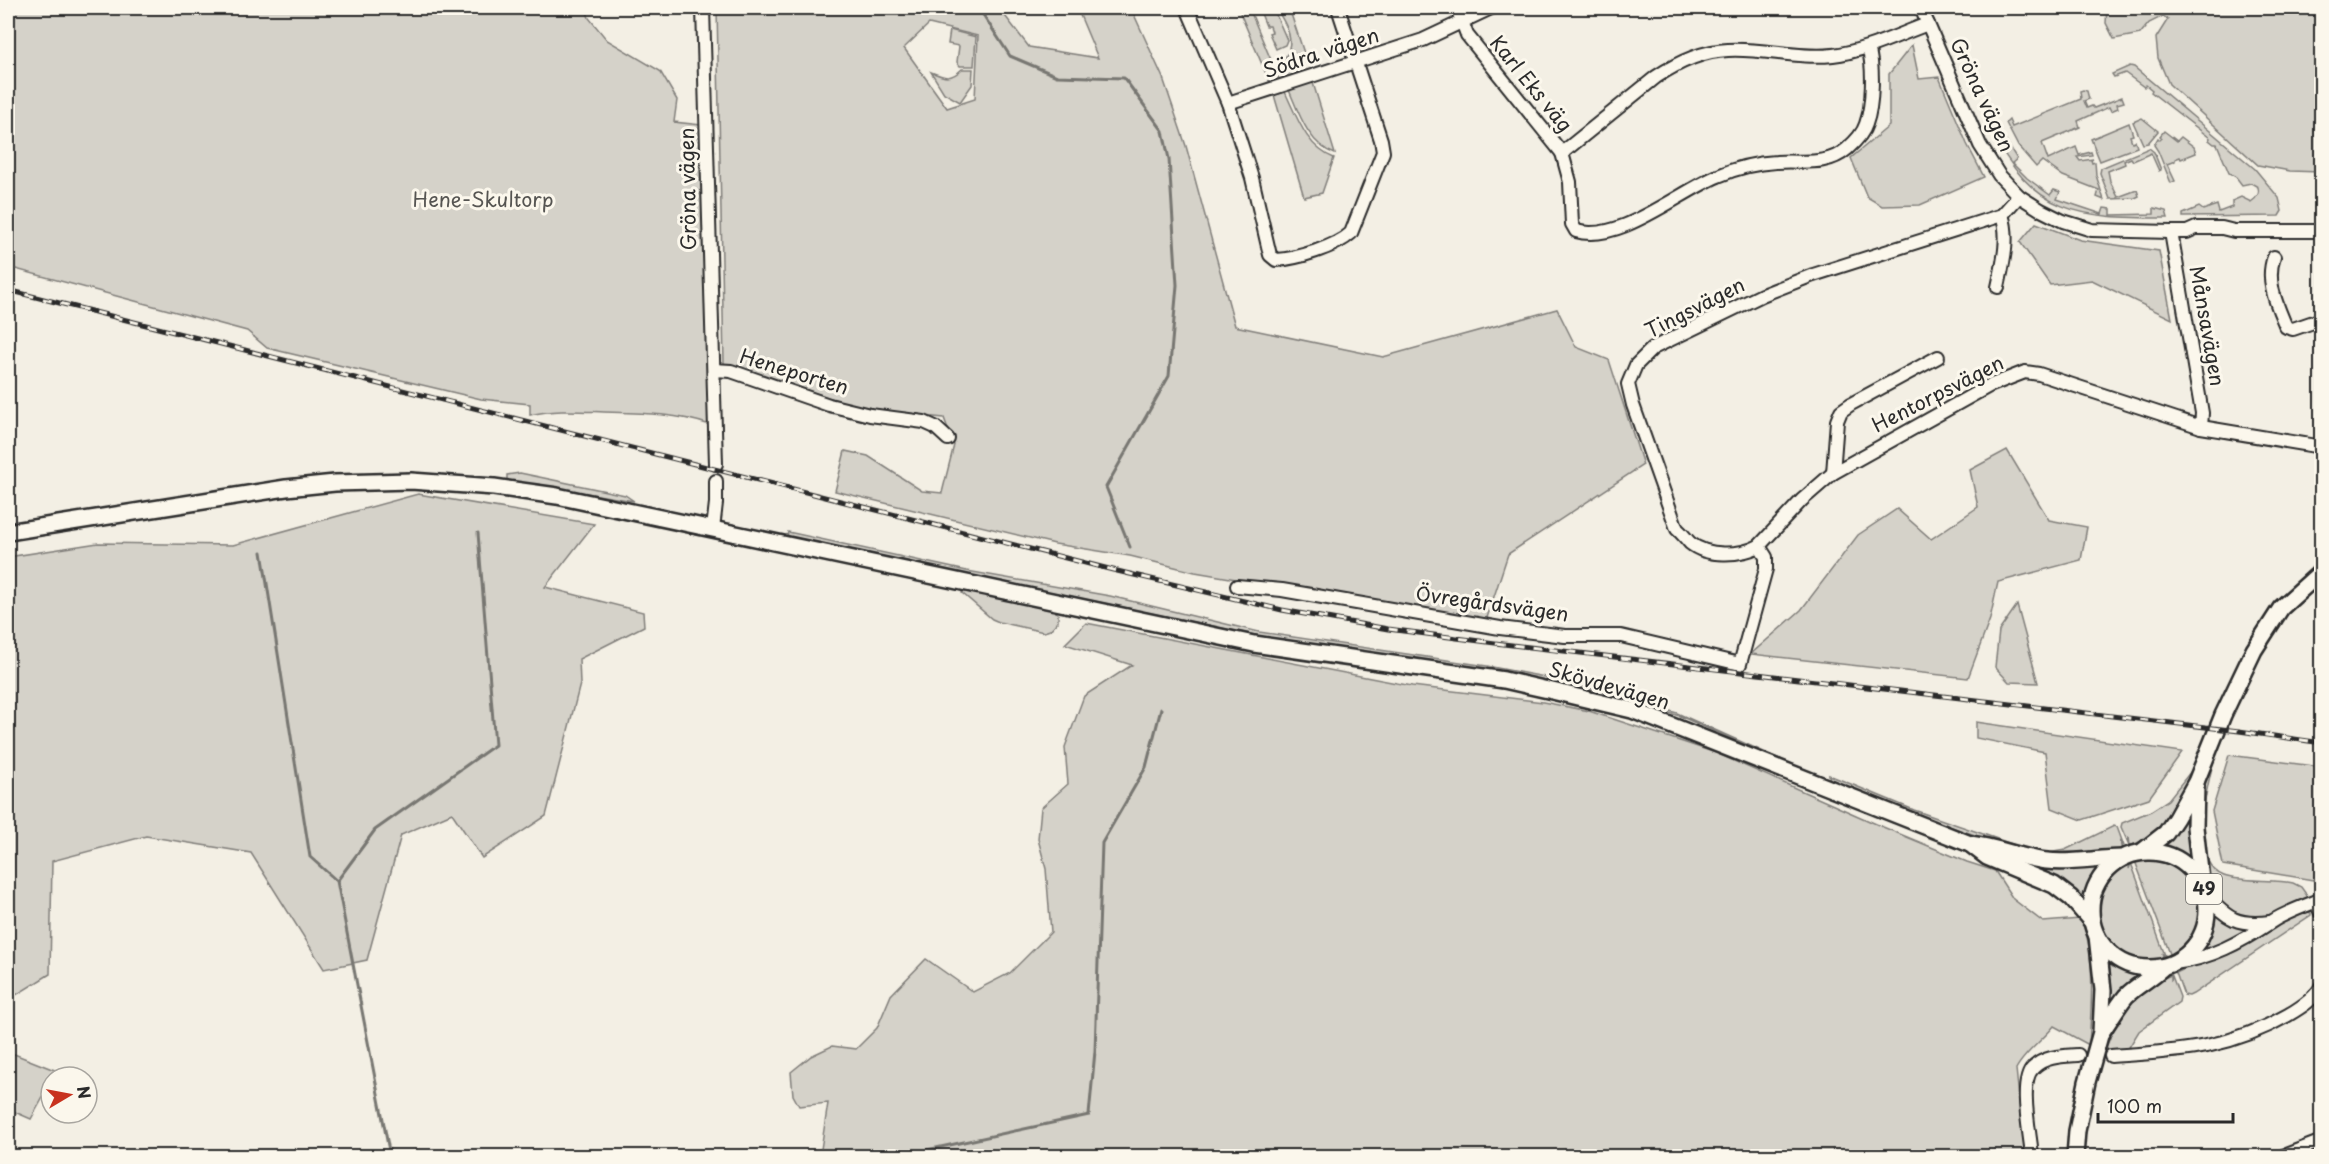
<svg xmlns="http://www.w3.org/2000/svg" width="2329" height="1164" font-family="'Playpen Sans',sans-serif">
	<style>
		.green { fill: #d5d2c9; stroke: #807e7a; stroke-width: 1.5; fill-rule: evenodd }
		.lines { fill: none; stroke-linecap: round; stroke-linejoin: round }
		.stream { stroke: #787772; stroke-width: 3 }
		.minor-casing { stroke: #2b2b2b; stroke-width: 16 }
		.major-casing { stroke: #2b2b2b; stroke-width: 20 }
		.minor { stroke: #fbf7ec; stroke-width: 12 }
		.major { stroke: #fbf7ec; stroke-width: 15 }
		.rail-casing { stroke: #2b2b2b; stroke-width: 5 }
		.rail { stroke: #fbf7ec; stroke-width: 3; stroke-dasharray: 9; stroke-linecap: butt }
		.labels { text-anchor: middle; stroke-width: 6; stroke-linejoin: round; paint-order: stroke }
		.shield { fill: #fbf7ec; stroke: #696865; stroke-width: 1.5 }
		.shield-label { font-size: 18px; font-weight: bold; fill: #2b2b2b }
		.street-label { font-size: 20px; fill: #2b2b2b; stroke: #fbf7ec }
		.park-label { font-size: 20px; fill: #565552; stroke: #fbf7ec }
	</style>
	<rect width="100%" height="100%" fill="#f3efe4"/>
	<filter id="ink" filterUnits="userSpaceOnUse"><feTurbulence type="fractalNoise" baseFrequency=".0167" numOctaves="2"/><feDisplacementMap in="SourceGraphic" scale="12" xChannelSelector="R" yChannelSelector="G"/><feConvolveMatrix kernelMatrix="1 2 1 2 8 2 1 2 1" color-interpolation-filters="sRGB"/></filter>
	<g filter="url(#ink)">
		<g class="green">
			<path d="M8,8H586L589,18L607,40L660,71L677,100L674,122L701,125L710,425C676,413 639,413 604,412C578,411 554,409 530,415V404L481,399L267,348L247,331L8,267Z"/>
			<path d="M717,8H999L1029,47L1098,58L1077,8H1131L1163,78L1186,146L1235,326L1383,357L1557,309L1576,347L1609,360L1643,465L1508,554L1486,621L1195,572L1130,556L1055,544L835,491L845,451L868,456L922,491L942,493L954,445L944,418L872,411L724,364ZM929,24L978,36L975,99L947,108L904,48Z"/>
			<polygon points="1238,8 1249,8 1279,79 1270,83"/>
			<polygon points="1268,8 1273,8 1287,40 1285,45 1276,49 1269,33 1272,32 1270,26 1266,26 1260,11"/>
			<path d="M1276,8H1289L1307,62L1295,66L1297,74L1284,78L1280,68L1287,54H1292L1294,52L1289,48C1293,34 1282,18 1276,8Z"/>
			<polygon points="2107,8 2321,8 2321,172 2290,171 2258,165 2169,84 2158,58 2156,38 2168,19 2163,16 2149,23 2140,34 2114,39 2106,23"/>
			<polygon points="950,30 976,37 974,66 960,66 957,62 959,46 948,44"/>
			<polygon points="1912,45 1919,79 1939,77 1967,144 1984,177 1920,205 1882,206 1867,197 1851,158 1889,126 1889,74"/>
			<path d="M2130,66L2134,67L2255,169L2279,198L2282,211L2279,216L2183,217V214L2199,207L2203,210L2217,205L2219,212L2232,207V201L2241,197L2251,202C2257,198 2260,194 2258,187L2251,183L2242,185L2236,177L2229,173L2217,144H2214L2209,140L2210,138L2151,92L2152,90L2146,85L2144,87L2125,73L2114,77L2112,74Z"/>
			<path d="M962,69H973L972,85L960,102L944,93L931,72C945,78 951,80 962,69Z"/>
			<path d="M1313,82V83L1335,154C1309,145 1299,114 1289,90Z"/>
			<polygon points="2083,90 2087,91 2089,99 2084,101 2087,108 2092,106 2094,108 2122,97 2124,102 2117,104 2118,108 2111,111 2109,107 2078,121 2080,127 2042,143 2048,160 2076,147 2079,155 2091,152 2092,155 2077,157 2080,161 2093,159 2091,160 2092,163 2095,162 2096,175 2104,200 2097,197 2099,190 2063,176 2042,161 2036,167 2018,146 2006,123 2009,120 2012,127 2081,99 2080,91"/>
			<path d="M1285,92C1297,117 1306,147 1334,158L1322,193L1304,197L1274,95Z"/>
			<polygon points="2142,118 2158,131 2148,143 2143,144 2133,122"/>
			<polygon points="2129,123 2133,135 2130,136 2132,142 2135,141 2137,147 2100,161 2091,139"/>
			<path d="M1990,128L1999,130L2017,159L2012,163L2027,178L2050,195L2054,190L2060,192L2057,199L2102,214L2104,208L2111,209V215L2154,214V208L2166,211L2168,218C2078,218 2033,215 1990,128Z"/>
			<polygon points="2164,131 2177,141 2181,137 2194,147 2196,153 2181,159 2180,157 2175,159 2175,161 2167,164 2175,181 2171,183 2158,151 2154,145 2158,138 2160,140 2162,138 2160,136"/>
			<polygon points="2149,148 2154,152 2161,170 2159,171 2151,153 2133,161 2131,158 2124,161 2125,164 2108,171 2110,181 2118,197 2137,190 2139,196 2135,198 2110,199 2100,173 2101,168"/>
			<polygon points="2036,223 2080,240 2159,251 2172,319 2092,280 2050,285 2020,242"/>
			<polygon points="2007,450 2049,520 2087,527 2081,560 1998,582 1990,619 1968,678 1751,654 1801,610 1858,535 1897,509 1931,539 1978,507 1970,470"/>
			<polygon points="520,473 625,495 634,501 507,480 507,475"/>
			<polygon points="418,494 594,524 545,587 643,612 644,626 579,659 580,684 546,816 482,858 452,813 401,835 367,960 324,969 251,853 146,836 52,861 50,974 8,1000 8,557 98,543 233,545"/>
			<polygon points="788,532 967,571 1110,596 1259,632 1487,666 1561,680 1677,713 1782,760 1781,761 1680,716 1562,684 1463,666 1264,637 787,536"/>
			<polygon points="963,590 1053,609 1058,614 1058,621 1050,630 1044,632 999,622 992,619 962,593"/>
			<polygon points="2017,605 2038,683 2009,682 1995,667 1999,631"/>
			<path d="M1086,623L1412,686L1543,702L1589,711L1716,753L1883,827L1967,862L1995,871L2013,899L2043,922L2080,919C2097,949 2091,1011 2089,1045L2054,1026C2042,1041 2024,1053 2016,1069L2025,1156H820L828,1103L799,1106L793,1095L791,1072L811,1056L832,1046L856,1049L877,1028L891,995L926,959L973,992L1010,973L1051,932L1046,869L1038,839L1041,808L1068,784L1065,747L1084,696L1132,665L1065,644Z"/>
			<polygon points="1976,722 2182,752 2149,798 2082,820 2052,808 2045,752 1976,738"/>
			<path d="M2218,745C2210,774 2184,861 2224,876C2239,882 2275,879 2293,883L2301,887L2308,897L2263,918H2235L2216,898L2204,865L2200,795Z"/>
			<polygon points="2229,755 2321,767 2321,874 2313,880 2223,865 2212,811"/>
			<path d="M2199,761C2178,796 2172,831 2130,846L2129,837L2128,843L2121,827L2122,823L2151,811L2168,800Z"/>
			<polygon points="1829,775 1914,810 2032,851 2048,853 2065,850 2114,826 2117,827 2124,846 2120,840 2123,849 2079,859 2033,855 1940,823 1830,781"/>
			<polygon points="2188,806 2195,866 2182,856 2156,848"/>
			<polygon points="1993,851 2107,864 2091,890 2088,909"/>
			<path d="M2155,856C2166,858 2177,861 2185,868C2213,892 2209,947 2172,959L2135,861Z"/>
			<path d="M2130,862L2129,869L2131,863L2166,958L2162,953L2165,961C2104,984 2064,887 2130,862Z"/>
			<path d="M2212,910C2227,925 2238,927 2258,928L2195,954L2209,932Z"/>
			<polygon points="2305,911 2311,913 2311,915 2193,994 2189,996 2184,995 2176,973"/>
			<polygon points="2103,952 2121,965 2147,972 2107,1014"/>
			<polygon points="2171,975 2171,981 2172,976 2180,997 2179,1002 2139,1031 2128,1049 2105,1049 2125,1005 2159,980"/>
			<polygon points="8,1043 9,1052 57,1071 54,1077 51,1077 51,1083 31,1119 8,1109"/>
		</g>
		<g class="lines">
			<g class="stream">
				<polyline points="976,8 980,10 1010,56 1057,76 1124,78 1163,131 1169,159 1177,285 1169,376 1106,487 1130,547"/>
				<polyline points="262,552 310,857 337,881 390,1156"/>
				<polyline points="337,881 375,830 495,745 478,533"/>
				<polyline points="899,1156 1089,1115 1095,1051 1102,843 1146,767 1161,709"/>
			</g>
			<defs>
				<g id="minor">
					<polyline points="703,8 716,464"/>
					<path d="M1187,8L1228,103L1252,178L1270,255L1276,260C1296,259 1336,247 1351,233L1383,152L1381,140L1338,8"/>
					<polyline points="1457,8 1467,35 1562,153"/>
					<polyline points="1921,8 1980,145 1999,175 2019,196 2041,210 2063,221 2092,230 2171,232 2187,232 2196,228 2222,228 2234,231 2322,231"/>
					<path d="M1868,47C1874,66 1873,105 1866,124C1863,134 1855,142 1847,149C1826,167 1801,160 1776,162C1757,163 1736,168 1718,176C1679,192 1619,244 1576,231L1572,224L1570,182L1562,153L1656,77C1677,63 1702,51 1728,50C1763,48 1798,59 1833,55C1866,51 1897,35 1928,24"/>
					<polyline points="1228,103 1423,40 1491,8"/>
					<polyline points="2171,232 2202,413 2201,427"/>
					<path d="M2274,257C2265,281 2277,305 2286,327L2293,329L2322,319"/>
					<path d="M1998,287C2003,264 2010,237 2002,215"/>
					<polyline points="714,370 731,371 829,405 870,415 924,422 935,427 948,439"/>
					<polyline points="1833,473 1837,421 1841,411 1851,404 1938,357"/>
					<polyline points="713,529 716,503 716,481"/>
					<path d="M1759,546C1740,556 1707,557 1690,543C1686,539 1682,533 1677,529L1633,405L1628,384L1636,365L1653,348L1762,295L1813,275L2002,215L2019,196"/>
					<polyline points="1237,586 1282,590 1500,628 1565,636 1621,636 1740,664 1766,569 1766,557 1759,546 1802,500 1833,473 1989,386 2025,372 2039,374 2201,427 2322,447"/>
					<path d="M2206,896C2228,919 2237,926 2270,922"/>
					<polyline points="2316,902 2322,915"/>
					<path d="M2174,963C2210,959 2241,942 2271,922C2286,912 2305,906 2322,899"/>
					<path d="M2111,1056C2179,1051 2227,1050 2288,1015C2300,1008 2316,998 2322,985"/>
					<path d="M2032,1156C2031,1137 2018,1082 2033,1068C2044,1056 2063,1056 2078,1055"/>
					<polyline points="2283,1156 2322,1141"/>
				</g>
				<g id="major">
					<path d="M8,532L286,488L335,483L411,481L494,487L557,496L1254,644L1504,680L1548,690L1632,710L1970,844C1997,847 2021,858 2047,861C2072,864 2097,858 2122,858"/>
					<polyline points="2196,785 2195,827 2201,880"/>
					<polyline points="1970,844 1987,857 2054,885 2071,898 2092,922"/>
					<polyline points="2143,851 2166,833 2176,818 2196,782 2223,715 2254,650 2281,608 2322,571"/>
					<circle cx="2149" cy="910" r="58"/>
					<path d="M2102,1031C2110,1020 2117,1007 2126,996C2137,985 2152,978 2163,967"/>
					<polyline points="2075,1156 2077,1131 2087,1082 2101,1032 2103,990 2097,936"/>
				</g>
			</defs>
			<use href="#minor" class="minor-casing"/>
			<use href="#major" class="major-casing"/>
			<use href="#minor" class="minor"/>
			<use href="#major" class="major"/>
			<defs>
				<polyline id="rail" points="8,290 1113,570 1282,610 1388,629 1495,643 2239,731 2322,743"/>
			</defs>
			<use href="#rail" class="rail-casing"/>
			<use href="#rail" class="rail"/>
		</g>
	</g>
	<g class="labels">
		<rect class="shield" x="2186" y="874" width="36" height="30" rx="4.5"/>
		<g class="shield-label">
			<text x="2204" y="895">49</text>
		</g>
		<g class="street-label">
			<text transform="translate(1321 53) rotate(-18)" y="7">Södra vägen</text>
			<text transform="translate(1531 84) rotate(51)" y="7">Karl Eks väg</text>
			<text transform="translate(1982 95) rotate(65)" y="7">Gröna vägen</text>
			<text transform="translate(688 189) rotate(-91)" y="7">Gröna vägen</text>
			<text transform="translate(1695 308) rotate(-27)" y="7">Tingsvägen</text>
			<text transform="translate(2207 326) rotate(80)" y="7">Månsavägen</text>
			<text transform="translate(794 372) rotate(17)" y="7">Heneporten</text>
			<text transform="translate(1938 394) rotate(-27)" y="7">Hentorpsvägen</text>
			<text transform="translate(1492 604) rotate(8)" y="7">Övregårdsvägen</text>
			<text transform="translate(1609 686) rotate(16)" y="7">Skövdevägen</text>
		</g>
		<g class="park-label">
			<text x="483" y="207">Hene-Skultorp</text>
		</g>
	</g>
	<rect width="2329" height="1164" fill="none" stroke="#fbf7ec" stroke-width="30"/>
	<rect x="15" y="15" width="2299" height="1134" fill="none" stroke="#2b2b2b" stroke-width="2" filter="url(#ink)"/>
	<g transform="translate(69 1095) rotate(80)"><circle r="28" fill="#fbf7ec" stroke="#a8a59f" stroke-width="1.5"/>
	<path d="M0-4.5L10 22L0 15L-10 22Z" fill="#c8321e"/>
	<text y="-9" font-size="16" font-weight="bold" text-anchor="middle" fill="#2b2b2b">N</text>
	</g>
	<path d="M2098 1113v9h135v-9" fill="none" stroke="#2b2b2b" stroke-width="3"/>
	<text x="2107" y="1113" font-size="18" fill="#2b2b2b" stroke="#fbf7ec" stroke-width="4.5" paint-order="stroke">100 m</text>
</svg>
